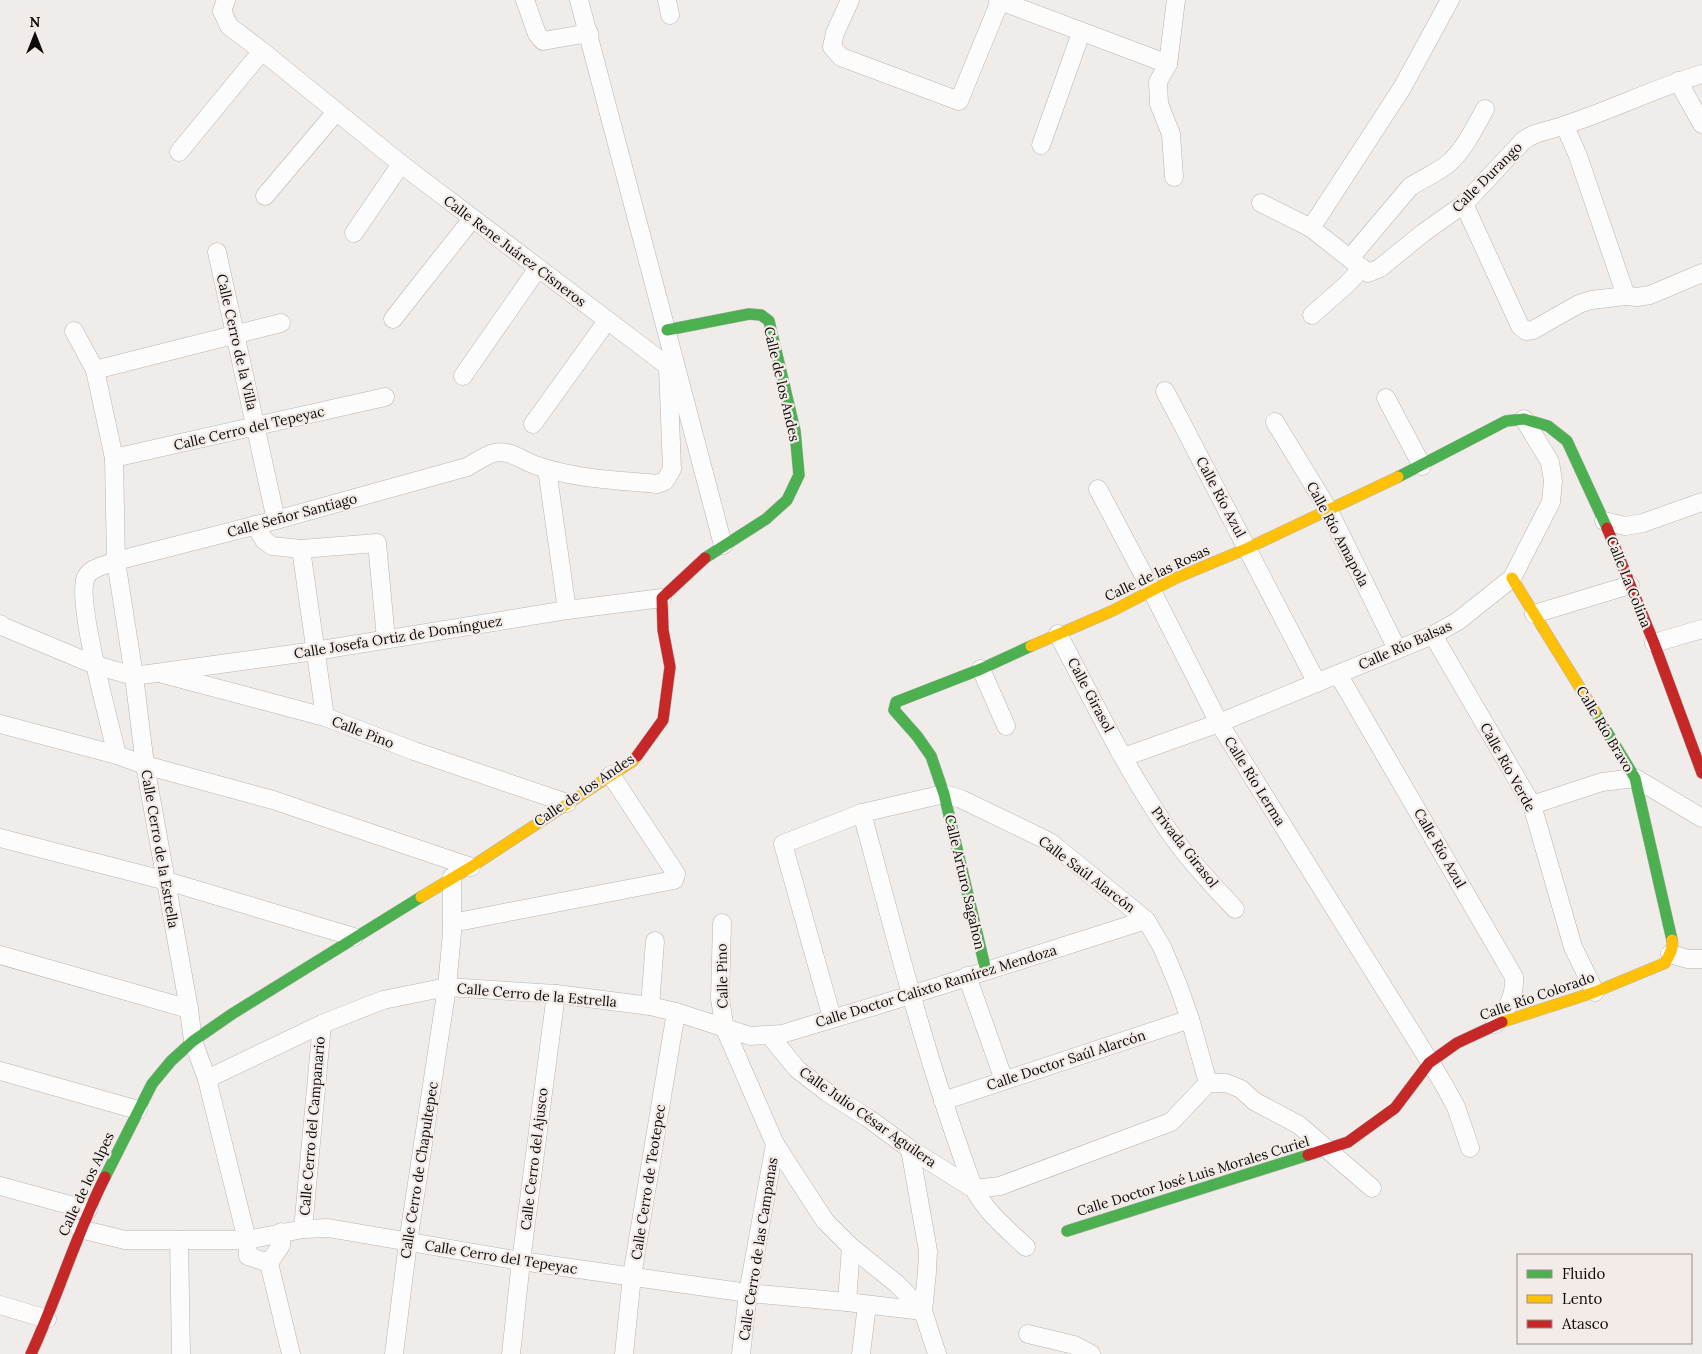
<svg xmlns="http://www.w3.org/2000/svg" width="1702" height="1354" font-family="Lora,serif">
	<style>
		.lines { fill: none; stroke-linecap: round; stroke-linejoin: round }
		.street-casing { stroke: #b7b4b2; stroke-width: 19 }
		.fast-casing { stroke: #b7b4b2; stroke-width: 12 }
		.slow-casing { stroke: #b7b4b2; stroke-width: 12 }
		.jam-casing { stroke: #b7b4b2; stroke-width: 12 }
		.street { stroke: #fdfcfc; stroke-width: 18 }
		.fast { stroke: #4caf50; stroke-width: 11 }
		.slow { stroke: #ffc107; stroke-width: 11 }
		.jam { stroke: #c62828; stroke-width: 11 }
		.labels { text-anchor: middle; stroke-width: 4.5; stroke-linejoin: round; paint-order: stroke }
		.street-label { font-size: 14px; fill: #0d0b0a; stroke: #f2ebe7 }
	</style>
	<rect width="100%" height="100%" fill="#efecea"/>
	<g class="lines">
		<defs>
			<g id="street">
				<polyline points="226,0 222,11 229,26 262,51 401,164 677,373"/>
				<polyline points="525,0 537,34 543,41 589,33"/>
				<polyline points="579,0 723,545"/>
				<polyline points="667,0 670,15"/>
				<polyline points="850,0 835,33 832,47 841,57 959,101 1000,1"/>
				<polyline points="998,0 1168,64"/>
				<polyline points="1678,81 1702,124"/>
				<polyline points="1565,126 1578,156 1626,296"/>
				<polyline points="1041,145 1081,33"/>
				<polyline points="179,152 262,51"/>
				<polyline points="1174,177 1171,134 1159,104 1158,82 1168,64 1176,0"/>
				<polyline points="265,196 336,112"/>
				<path d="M1261,203L1311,228L1368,273L1380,268L1423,233L1464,204L1523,141C1535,131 1550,131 1565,125C1612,110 1655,88 1702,74"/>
				<polyline points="1464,204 1520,326 1526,331 1533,330 1579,304 1591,300 1626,296 1637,297 1650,295 1702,273"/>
				<polyline points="1311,228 1402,88 1450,0"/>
				<polyline points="354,233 401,164"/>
				<polyline points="217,252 276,520"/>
				<path d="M1350,258L1410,187C1423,178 1438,173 1450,162C1465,148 1475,127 1485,109"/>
				<polyline points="1312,315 1346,285 1362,268"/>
				<polyline points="393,319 472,219"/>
				<polyline points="74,331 95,370 114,458 116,561 134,676 145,765 189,1009 193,1041 207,1079 247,1240 248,1256 269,1263"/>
				<polyline points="95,370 281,323"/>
				<polyline points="463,376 538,268"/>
				<polyline points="1165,391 1317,683"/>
				<polyline points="1386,398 1422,466"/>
				<polyline points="1275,422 1328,509 1397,649"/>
				<polyline points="533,424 607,321"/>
				<polyline points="114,458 385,397"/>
				<polyline points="547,469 567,610"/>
				<polyline points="1098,489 1152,591 1219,723 1443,1083 1456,1107 1470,1148"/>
				<polyline points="1604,521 1625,526 1643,523 1702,502"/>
				<polyline points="255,525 264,540 272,546 301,549 377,543 386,639"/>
				<polyline points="301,549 325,717"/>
				<polyline points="1534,614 1630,585"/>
				<polyline points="0,624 4,627 95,665 134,676 315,651 567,610 662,598"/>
				<path d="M1058,634C1092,698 1123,764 1164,824C1184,855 1210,882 1235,909"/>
				<polyline points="1433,635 1532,805 1573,947 1595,992"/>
				<polyline points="1654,643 1702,629"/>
				<polyline points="981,669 1006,726"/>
				<polyline points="163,674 325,717 414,751 567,803"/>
				<path d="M1338,674L1514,977C1515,998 1507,1008 1495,1024"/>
				<polyline points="0,724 117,755 145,765 273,800 471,867"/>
				<path d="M117,755C110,725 75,599 86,577C91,567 107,565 116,561L276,520L467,467C475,463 485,455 494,453C510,449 524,462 538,466C576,479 617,480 657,484L665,481L672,469L668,368"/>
				<polyline points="1124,757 1219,723 1433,635 1458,621 1512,578 1551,502 1553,481 1550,462 1524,419"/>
				<polyline points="1532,805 1602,782 1635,778 1702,818"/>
				<path d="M862,813C896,940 928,1066 974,1189C987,1213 1007,1229 1026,1247"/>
				<polyline points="0,838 167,881 354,937"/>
				<polyline points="452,923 674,880 676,874 611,775"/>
				<polyline points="722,923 720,999 725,1029 775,1144 825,1221 851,1247 897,1284 923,1311 937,1354"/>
				<polyline points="1670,954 1688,959 1702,959"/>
				<polyline points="0,955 189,1009"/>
				<polyline points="967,976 1004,1080"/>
				<polyline points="650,1006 655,941"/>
				<polyline points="832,1018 783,844 862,813 944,794 961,799 1050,842 1146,920 1162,947 1178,985 1190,1019 1208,1083"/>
				<polyline points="770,1036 797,1069 828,1093 868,1118 910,1149 974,1189"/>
				<polyline points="0,1071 138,1110"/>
				<polyline points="207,1079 322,1024 383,1000 447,987 556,994 650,1006 676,1012 750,1036 782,1034 911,995 1146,920"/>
				<polyline points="1208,1083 1226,1083 1241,1089 1254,1101 1299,1125 1372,1188"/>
				<polyline points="943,1101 1190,1019"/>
				<polyline points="0,1186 88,1210"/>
				<polyline points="974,1189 1000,1186 1171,1122 1208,1083"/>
				<polyline points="80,1229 125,1240 247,1240 303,1229 328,1228 521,1261 748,1293 847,1302 923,1311 927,1272 928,1251 910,1149"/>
				<polyline points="303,1229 322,1024"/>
				<polyline points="281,1232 281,1245 269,1263 291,1354"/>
				<polyline points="179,1240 181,1354"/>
				<polyline points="847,1302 851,1247"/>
				<polyline points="0,1305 47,1319"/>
				<polyline points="1028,1334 1074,1345 1091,1354"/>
				<polyline points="394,1354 408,1242 447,987 452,933 452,877"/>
				<polyline points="511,1354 521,1261 556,994"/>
				<polyline points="624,1354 632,1276 676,1012"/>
				<polyline points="741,1354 748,1293 775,1144"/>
				<polyline points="861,1354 867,1305"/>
			</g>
			<g id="fast">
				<polyline points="667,330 749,314 761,315 769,321 795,431 799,475 787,500 766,519 705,558"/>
				<polyline points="1398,477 1506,421 1524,419 1548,426 1567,441 1607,528"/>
				<polyline points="1595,712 1635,778 1672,940"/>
				<polyline points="986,971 944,794 931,756 917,736 894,710 896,702 981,669 1031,646"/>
				<polyline points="105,1177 152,1084 171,1061 193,1041 232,1014 421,897"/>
				<polyline points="1067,1231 1308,1155"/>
			</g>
			<g id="slow">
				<polyline points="1512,578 1595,712"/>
				<polyline points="1031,646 1112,611 1176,578 1248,548 1398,477"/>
				<polyline points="421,897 471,867 633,761 637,756"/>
				<path d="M1502,1022L1595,992L1665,963C1669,956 1674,948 1672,940"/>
			</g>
			<g id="jam">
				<polyline points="1607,528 1654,643 1702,773"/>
				<polyline points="637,756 663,720 670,667 663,630 662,598 705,558"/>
				<polyline points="1308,1155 1348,1142 1395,1108 1429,1063 1457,1043 1502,1022"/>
				<path d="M31,1354C58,1296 76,1234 105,1177"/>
			</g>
		</defs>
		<use href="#street" class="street-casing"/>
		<use href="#fast" class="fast-casing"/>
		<use href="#slow" class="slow-casing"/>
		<use href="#jam" class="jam-casing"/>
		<use href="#street" class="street"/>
		<use href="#fast" class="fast"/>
		<use href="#slow" class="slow"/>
		<use href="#jam" class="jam"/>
	</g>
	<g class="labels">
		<g class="street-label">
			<text transform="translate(1487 177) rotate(-45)" y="5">Calle Durango</text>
			<text transform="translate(515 251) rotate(37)" y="5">Calle Rene Juárez Cisneros</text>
			<text transform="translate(237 342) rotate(77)" y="5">Calle Cerro de la Villa</text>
			<text transform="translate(782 384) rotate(77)" y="5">Calle de los Andes</text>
			<text transform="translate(249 428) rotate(-13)" y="5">Calle Cerro del Tepeyac</text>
			<text transform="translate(1221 497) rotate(62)" y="5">Calle Río Azul</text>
			<text transform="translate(292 515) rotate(-15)" y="5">Calle Señor Santiago</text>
			<text transform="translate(1338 534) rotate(62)" y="5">Calle Río Amapola</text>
			<text transform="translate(1157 573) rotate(-25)" y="5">Calle de las Rosas</text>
			<text transform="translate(1629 582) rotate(68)" y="5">Calle La Colina</text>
			<text transform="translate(398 637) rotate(-9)" y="5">Calle Josefa Ortiz de Domínguez</text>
			<text transform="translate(1405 645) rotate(-24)" y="5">Calle Río Balsas</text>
			<text transform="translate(1091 695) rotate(62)" y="5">Calle Girasol</text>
			<text transform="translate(1605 729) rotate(59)" y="5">Calle Río Bravo</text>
			<text transform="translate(363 732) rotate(21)" y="5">Calle Pino</text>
			<text transform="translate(1508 767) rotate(61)" y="5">Calle Río Verde</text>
			<text transform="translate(1255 781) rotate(58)" y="5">Calle Río Lerma</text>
			<text transform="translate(584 790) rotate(-34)" y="5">Calle de los Andes</text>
			<text transform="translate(1185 847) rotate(52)" y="5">Privada Girasol</text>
			<text transform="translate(1440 848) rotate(60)" y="5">Calle Río Azul</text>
			<text transform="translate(160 849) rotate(80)" y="5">Calle Cerro de la Estrella</text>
			<text transform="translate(1087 874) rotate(37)" y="5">Calle Saúl Alarcón</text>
			<text transform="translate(965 882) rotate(77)" y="5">Calle Arturo Sagahon</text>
			<text transform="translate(722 976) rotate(-91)" y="5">Calle Pino</text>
			<text transform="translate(936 986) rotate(-17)" y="5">Calle Doctor Calixto Ramírez Mendoza</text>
			<text transform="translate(537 995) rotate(5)" y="5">Calle Cerro de la Estrella</text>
			<text transform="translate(1537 996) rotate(-19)" y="5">Calle Río Colorado</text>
			<text transform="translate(1066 1060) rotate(-18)" y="5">Calle Doctor Saúl Alarcón</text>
			<text transform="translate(868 1117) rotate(35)" y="5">Calle Julio César Aguilera</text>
			<text transform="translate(312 1126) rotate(-85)" y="5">Calle Cerro del Campanario</text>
			<text transform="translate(534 1159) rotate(-83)" y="5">Calle Cerro del Ajusco</text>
			<text transform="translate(419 1170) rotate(-81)" y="5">Calle Cerro de Chapultepec</text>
			<text transform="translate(1193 1176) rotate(-17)" y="5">Calle Doctor José Luis Morales Curiel</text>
			<text transform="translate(648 1182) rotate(-81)" y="5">Calle Cerro de Teotepec</text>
			<text transform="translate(86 1184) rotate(-65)" y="5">Calle de los Alpes</text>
			<text transform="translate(758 1249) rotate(-81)" y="5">Calle Cerro de las Campanas</text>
			<text transform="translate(501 1257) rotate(9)" y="5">Calle Cerro del Tepeyac</text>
		</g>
	</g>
	<rect x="1517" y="1254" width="175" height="90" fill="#f2ebe7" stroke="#96918f"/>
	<rect x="1527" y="1270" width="25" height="8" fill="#4caf50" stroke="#96918f"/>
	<text x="1562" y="1279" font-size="15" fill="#0d0b0a">Fluido</text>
	<rect x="1527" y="1295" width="25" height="8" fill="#ffc107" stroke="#96918f"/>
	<text x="1562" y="1304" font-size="15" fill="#0d0b0a">Lento</text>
	<rect x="1527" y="1320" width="25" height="8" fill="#c62828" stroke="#96918f"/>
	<text x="1562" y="1329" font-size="15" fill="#0d0b0a">Atasco</text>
	<g transform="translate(35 35)" stroke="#f2ebe7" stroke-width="4" paint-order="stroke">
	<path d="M0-4L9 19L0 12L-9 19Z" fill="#0d0b0a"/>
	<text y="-8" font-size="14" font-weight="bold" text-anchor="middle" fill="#0d0b0a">N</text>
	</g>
</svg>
